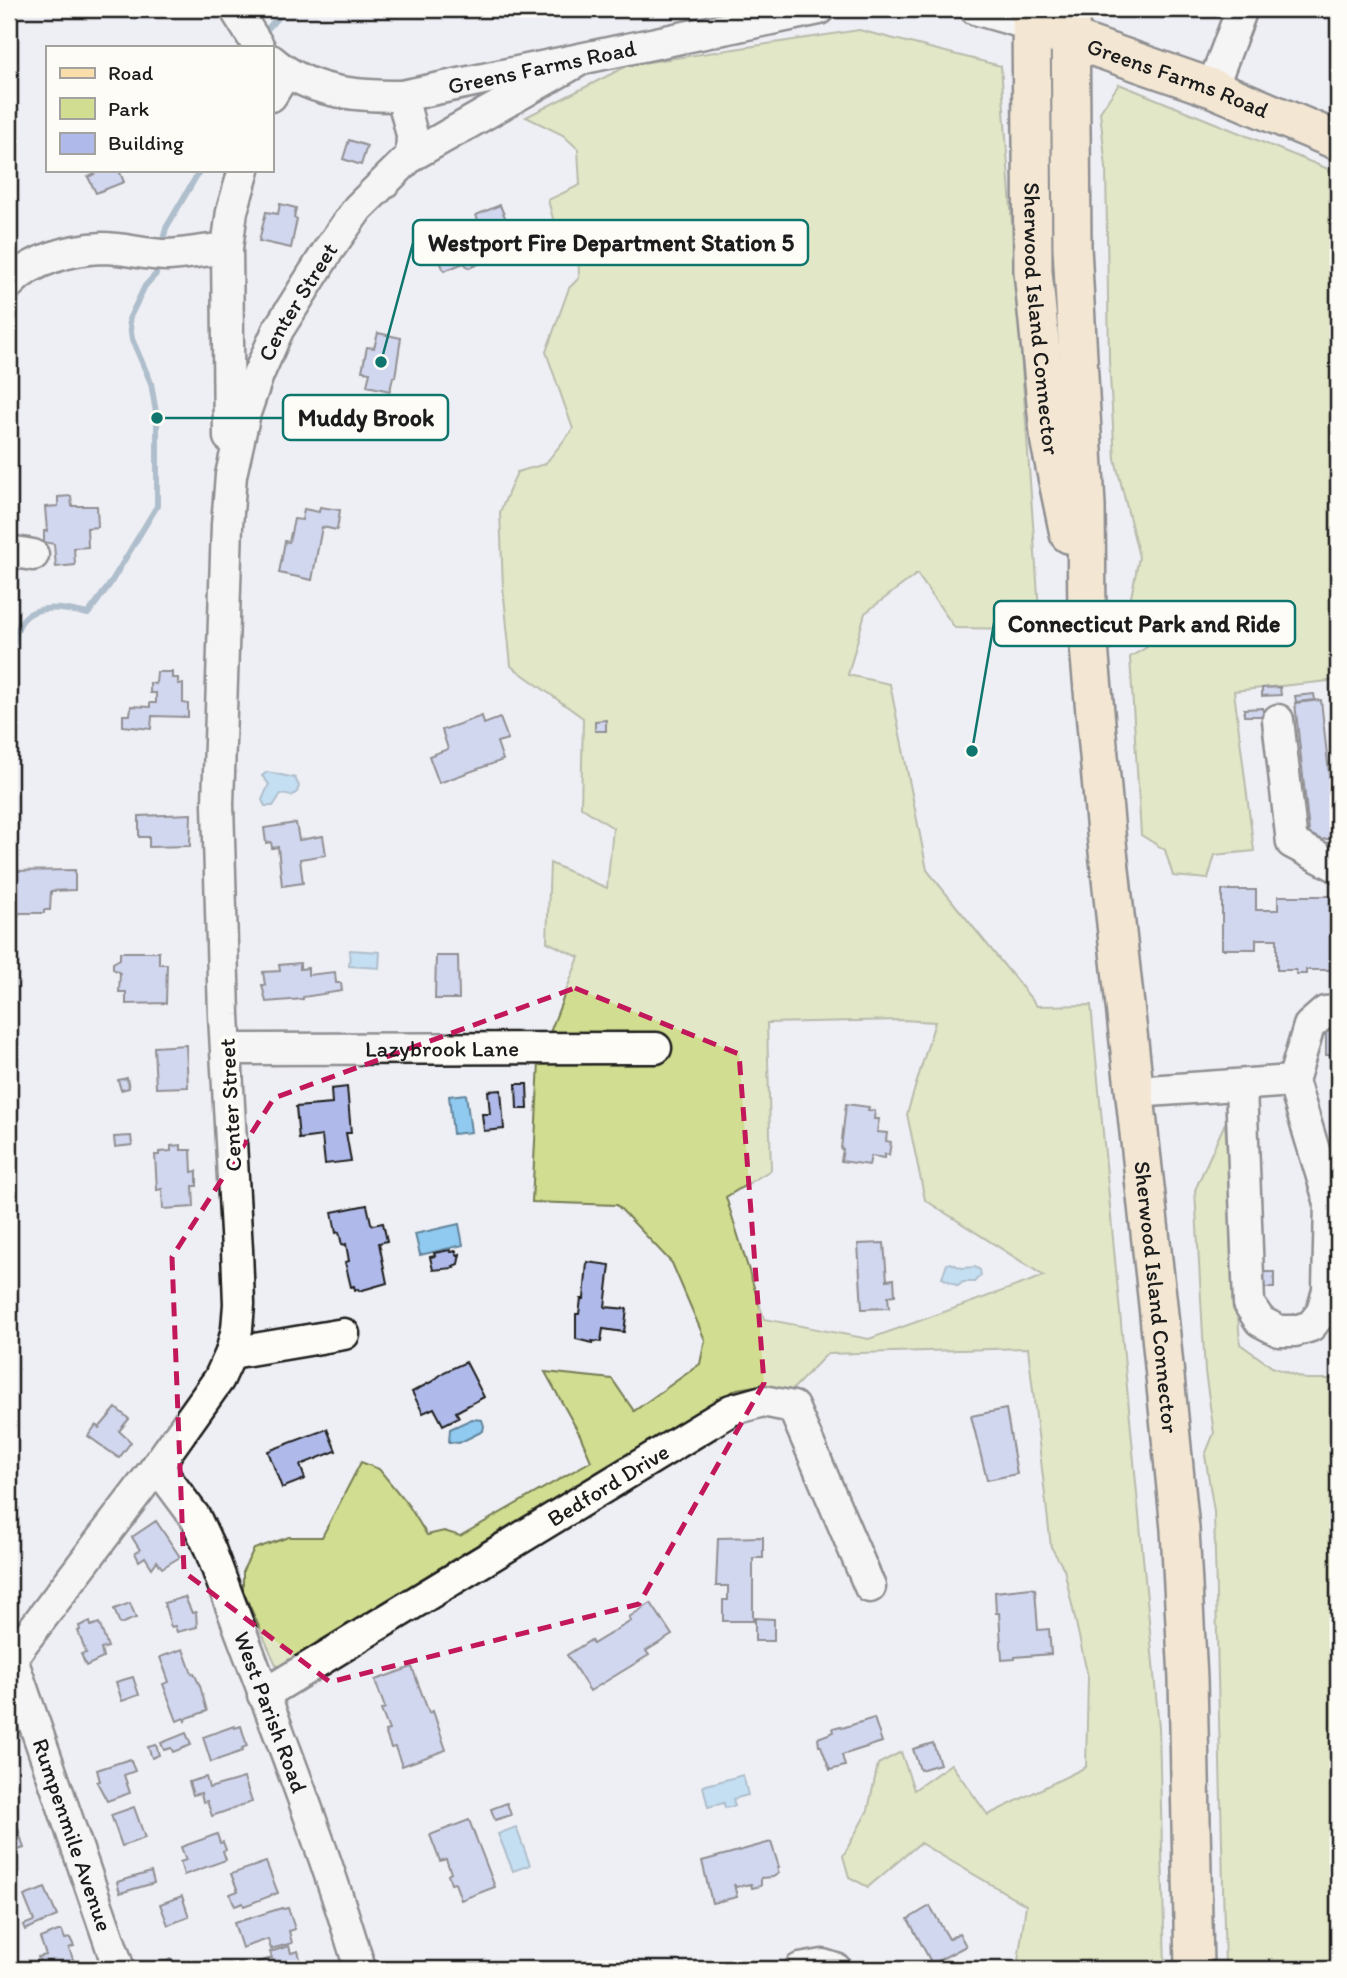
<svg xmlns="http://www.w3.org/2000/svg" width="1347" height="1978" font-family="Itim,sans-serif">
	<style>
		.green { fill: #d1dd90; stroke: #767c56; stroke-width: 2; fill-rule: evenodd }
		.water { fill: #90caf0; stroke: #62849b; stroke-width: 2 }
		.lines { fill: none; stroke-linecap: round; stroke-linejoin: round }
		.stream { stroke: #62849b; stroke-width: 6 }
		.building { fill: #b0baea; stroke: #1c1c1c; stroke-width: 2 }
		.minor-casing { stroke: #1c1c1c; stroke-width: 35 }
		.major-casing { stroke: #1c1c1c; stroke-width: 42 }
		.minor { stroke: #fdfcf7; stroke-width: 30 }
		.major { stroke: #f9deab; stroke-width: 37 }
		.marked { fill: none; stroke: #c2185b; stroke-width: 5; stroke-dasharray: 14 9; stroke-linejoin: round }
		.labels { text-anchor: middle; stroke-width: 7; stroke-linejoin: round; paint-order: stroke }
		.street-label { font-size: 23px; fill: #1c1c1c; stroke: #fdfcf7 }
		.leader { fill: none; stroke: #0f766e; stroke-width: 2.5 }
		.callout-dot { fill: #0f766e; stroke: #fdfcf7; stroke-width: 2.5 }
		.callout { fill: #fdfcf7; stroke: #0f766e; stroke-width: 2.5 }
		.callout-label { font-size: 24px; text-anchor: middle; font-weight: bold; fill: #1c1c1c }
	</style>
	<rect width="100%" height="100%" fill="#eeeff4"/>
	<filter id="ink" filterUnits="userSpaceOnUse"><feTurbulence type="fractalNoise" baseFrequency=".0143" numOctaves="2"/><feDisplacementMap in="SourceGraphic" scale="14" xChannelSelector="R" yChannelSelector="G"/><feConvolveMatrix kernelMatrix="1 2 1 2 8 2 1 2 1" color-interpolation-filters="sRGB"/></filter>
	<g filter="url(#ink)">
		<g class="green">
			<path d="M859,30L1001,66L1040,624L1020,629L955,628L917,574L865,613L848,675L890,684L927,870L1037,1006L1091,1005L1159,1727L1165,1969H1013L1017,1968L1026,1905L920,1843L868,1887L849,1877L843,1856L868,1810L878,1764L901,1752L914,1790L951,1764L988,1815L1086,1767L1088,1677L1064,1569L1051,1547L1028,1348L827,1354L788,1394L766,1384L737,1389L600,1470L277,1667L243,1591V1570L254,1549L289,1537H322L361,1462L379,1469L409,1506L427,1535L444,1531L460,1536L591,1461L580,1435L545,1372L612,1379L634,1411L700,1364L705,1340L672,1263L617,1205L532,1202L539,1061L579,957L547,942L550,863L607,888L613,828L581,807L583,718L511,666L503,587L500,512L517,472L545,464L573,429L546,352L569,288L579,278L578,245L553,219L548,200L580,185L578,149L563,135L526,117L629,65ZM902,1020L935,1022L907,1114L925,1200L1044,1276L869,1339L764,1319L726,1197L771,1170L767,1023Z"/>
			<polygon points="1119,84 1338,173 1338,680 1234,691 1254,851 1215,855 1208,879 1173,876 1165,850 1141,835 1130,657 1147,647 1149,637 1127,617 1139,557 1115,459 1109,360 1106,168 1100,112"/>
			<polygon points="1225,1123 1240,1344 1272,1367 1305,1379 1338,1379 1338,1969 1225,1969 1214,1512 1205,1455 1214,1433 1205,1372 1195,1190"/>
		</g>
		<g class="water">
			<polygon points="267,772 295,778 299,786 297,792 292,796 281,794 273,806 265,806 262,800 269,784 262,776"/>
			<polygon points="350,950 380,952 379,968 349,966"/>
			<polygon points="466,1094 471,1132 453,1134 449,1096"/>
			<polygon points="459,1224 463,1245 420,1255 415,1234"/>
			<polygon points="950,1263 962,1268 975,1267 980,1270 981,1275 974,1282 963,1282 958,1286 942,1278 947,1264"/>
			<polygon points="472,1419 482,1420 484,1426 483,1431 459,1443 449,1442 450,1429"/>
			<polygon points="743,1775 748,1795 733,1799 735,1806 725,1808 724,1803 708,1807 703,1786"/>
			<polygon points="516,1827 530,1865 513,1871 498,1834"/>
		</g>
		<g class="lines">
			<g class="stream">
				<polyline points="263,34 285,9"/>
				<polyline points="161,248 166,228 200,170"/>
				<path d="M9,660C14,651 13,639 18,628C29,600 66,609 88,614L110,584L157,506V418L154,401L151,383L132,339L129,319L145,286L156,274L158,262"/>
			</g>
		</g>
		<g class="building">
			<polygon points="410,9 440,9 412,14"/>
			<polygon points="349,140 367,146 361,165 343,159"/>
			<polygon points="93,170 119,170 124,182 96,193 88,177 95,174"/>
			<polygon points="280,204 296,208 294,218 297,219 291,248 259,241 266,212 278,214"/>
			<polygon points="500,205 515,242 486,255 488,260 469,268 464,263 444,271 435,249 481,229 476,215"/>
			<polygon points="378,333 401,338 395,377 393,377 390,391 367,386 370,372 362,371 367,347 374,348"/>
			<polygon points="71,496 72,506 97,506 98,527 87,528 88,547 74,548 75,565 56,567 54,544 44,542 44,531 47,531 45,507 58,506 58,497"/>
			<polygon points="320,507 340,510 337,530 322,527 312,580 279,573 285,541 289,542 294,519 302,520 304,509 319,512"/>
			<polygon points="157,672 172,672 172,678 178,678 178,684 183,684 183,703 188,704 188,717 152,716 151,729 123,726 123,715 130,715 131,706 150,707 150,703 156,703 156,693 150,693 150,683 156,684"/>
			<polygon points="1280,687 1281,695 1262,696 1262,688"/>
			<polygon points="1314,694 1315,700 1296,702 1295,696"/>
			<polygon points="1321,700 1336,838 1310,841 1295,703"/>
			<polygon points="1263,708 1263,716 1244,716 1244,709"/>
			<polygon points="482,716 484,724 500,718 508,739 497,742 503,760 439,783 429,756 448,749 442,730"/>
			<polygon points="606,720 606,731 595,731 595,721"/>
			<polygon points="191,814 190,846 149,847 149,837 139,837 139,816"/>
			<polygon points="296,823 299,840 323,836 326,855 300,859 303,883 282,886 278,847 272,848 271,842 266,843 264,828"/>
			<polygon points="75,870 75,890 51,891 50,910 44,910 44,913 18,913 19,916 9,914 9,871"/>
			<polygon points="1222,890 1256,890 1256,910 1278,910 1278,896 1338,896 1338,970 1306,970 1306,974 1296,974 1296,970 1277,970 1277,939 1256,939 1256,949 1222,949"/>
			<polygon points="120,952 159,952 159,964 167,964 166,1003 126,1004 126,992 119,992 120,973 113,969 113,963 120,959"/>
			<polygon points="436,956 458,956 459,999 435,999"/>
			<polygon points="300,963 300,969 308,968 308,975 335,972 336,983 341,983 342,991 303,997 303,999 266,1002 262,985 265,985 263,972 280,971 279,965"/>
			<rect x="1326" y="1028" width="12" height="27"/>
			<polygon points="186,1045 188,1087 156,1088 154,1047"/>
			<polygon points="127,1078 129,1088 121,1090 118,1080"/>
			<polygon points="516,1084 527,1084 528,1109 517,1109"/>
			<polygon points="347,1087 351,1133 346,1133 351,1161 325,1164 322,1136 299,1139 296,1107 332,1104 331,1089"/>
			<polygon points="501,1090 504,1129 484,1131 482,1114 490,1114 488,1091"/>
			<polygon points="846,1104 869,1107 868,1110 875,1111 874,1119 879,1119 877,1132 887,1133 886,1141 891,1142 889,1155 885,1154 885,1158 871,1156 869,1165 841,1161 843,1149 841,1149"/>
			<polygon points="131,1136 132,1145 115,1147 114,1137"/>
			<polygon points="181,1145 181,1150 191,1150 192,1172 197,1171 197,1186 193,1186 194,1207 163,1209 162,1189 157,1190 155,1155 159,1155 159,1152 171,1151 171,1146"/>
			<polygon points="367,1205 371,1223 373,1225 383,1223 387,1241 379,1243 387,1283 359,1291 358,1289 355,1290 354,1286 351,1287 345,1262 349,1261 346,1244 342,1245 339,1232 336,1233 332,1212"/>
			<polygon points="884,1243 887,1280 894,1279 895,1295 888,1296 889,1308 862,1309 858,1244"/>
			<polygon points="450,1250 451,1252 456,1251 457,1255 460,1254 458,1264 453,1266 454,1268 433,1270 430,1257 435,1256 434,1253"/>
			<polygon points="587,1262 610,1265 605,1307 627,1309 624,1332 603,1329 601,1342 592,1341 592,1343 576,1339 576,1314 579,1314 581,1299 584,1299"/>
			<rect x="1262" y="1272" width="12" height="16"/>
			<polygon points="466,1362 484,1397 456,1412 459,1417 443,1425 434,1408 423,1413 412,1392 433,1381 444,1372"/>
			<polygon points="116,1408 129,1419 119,1431 131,1442 119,1458 88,1436 96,1425 99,1428"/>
			<polygon points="1006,1409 1017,1474 987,1480 971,1416"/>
			<polygon points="327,1429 336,1451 300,1465 305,1479 282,1488 268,1451"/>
			<polygon points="156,1521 180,1557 162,1568 157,1561 152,1568 145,1557 139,1561 135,1553 140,1550 132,1537"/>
			<polygon points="763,1537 763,1558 753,1558 753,1621 723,1621 723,1600 728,1600 728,1586 716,1586 718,1538"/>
			<polygon points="1031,1588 1035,1589 1038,1630 1049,1629 1051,1654 1015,1657 1015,1659 1002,1660 999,1613 996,1613 995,1592"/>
			<polygon points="185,1597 192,1613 196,1612 197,1627 177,1632 175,1626 171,1627 164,1603"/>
			<polygon points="130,1603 136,1618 120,1624 114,1609"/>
			<polygon points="651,1603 672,1635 646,1651 649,1655 590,1691 567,1655 591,1640 593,1644 631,1621 629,1617"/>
			<polygon points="755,1618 774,1619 774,1641 755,1641"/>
			<polygon points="90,1622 91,1626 99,1623 108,1647 101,1649 103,1658 86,1666 81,1654 86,1653 78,1631 80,1630 79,1626"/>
			<polygon points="183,1649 192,1674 194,1673 200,1686 207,1711 187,1718 185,1721 184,1718 177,1721 163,1684 169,1682 160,1657"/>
			<polygon points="412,1667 429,1713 433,1711 446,1750 402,1766 395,1747 391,1748 385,1731 389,1730 381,1710 385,1708 375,1680"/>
			<polygon points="133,1677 139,1695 122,1701 116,1682"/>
			<polygon points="874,1718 882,1742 842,1755 845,1766 830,1770 821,1746 819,1746 818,1738 834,1732 833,1728 841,1726 842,1728"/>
			<polygon points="234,1726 235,1728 241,1726 247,1746 242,1748 243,1751 211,1762 203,1737"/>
			<polygon points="186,1733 191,1745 173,1752 171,1748 164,1750 161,1743"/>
			<polygon points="933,1743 940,1764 920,1770 913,1749"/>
			<polygon points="156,1745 159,1755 152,1758 148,1747"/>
			<polygon points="130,1759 135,1771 124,1775 130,1793 107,1801 97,1782 100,1781 97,1770"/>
			<polygon points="206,1777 209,1788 244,1778 252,1802 212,1816 207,1801 203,1802 201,1793 193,1795 189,1782"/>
			<polygon points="507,1803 511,1815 495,1820 491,1809"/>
			<polygon points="134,1807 145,1838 122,1846 111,1815"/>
			<polygon points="469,1820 495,1887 461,1900 455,1883 451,1884 448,1875 451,1873 446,1859 440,1861 430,1835"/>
			<polygon points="17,1825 24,1848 9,1853 9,1827"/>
			<polygon points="217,1834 220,1843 223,1842 226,1850 223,1851 226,1860 184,1875 180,1862 186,1860 181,1847"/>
			<polygon points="771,1842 779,1867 777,1868 779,1873 773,1877 761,1878 761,1886 752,1888 751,1884 736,1887 734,1884 737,1897 712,1903 702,1861"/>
			<polygon points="266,1862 278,1893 244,1906 243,1903 235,1906 230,1894 238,1891 231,1874"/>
			<polygon points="151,1872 154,1883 120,1893 117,1882"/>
			<polygon points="45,1888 57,1916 25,1930 23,1925 34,1921 24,1896"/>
			<polygon points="182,1896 189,1917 168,1925 160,1904"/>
			<polygon points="930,1906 949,1939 959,1933 966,1946 932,1964 908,1919"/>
			<polygon points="282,1908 283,1909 288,1908 295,1929 289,1931 292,1943 271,1949 268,1939 242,1948 234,1923"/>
			<polygon points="58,1931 62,1931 65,1939 70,1938 74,1946 69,1948 74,1962 51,1969 42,1969 38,1957 46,1955 40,1938"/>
			<polygon points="289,1946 291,1953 298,1951 303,1969 257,1969 255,1963 272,1958 270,1952"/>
			<polygon points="172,1959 176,1969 163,1969 161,1963"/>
		</g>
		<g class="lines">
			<defs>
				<g id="minor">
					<polyline points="235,9 259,47"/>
					<polyline points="975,9 1031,25"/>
					<path id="s1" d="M271,60C309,93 354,96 402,96L819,9"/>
					<polyline points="1212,88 1242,9"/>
					<polyline points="271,96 286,72"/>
					<polyline points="402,96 412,135 411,156"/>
					<path d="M9,284C30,260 72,249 103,248C124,248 146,255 168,255C187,254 208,250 227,248"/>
					<polyline points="229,437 227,248 232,211 244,170"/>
					<polyline points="9,551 33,555"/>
					<polyline points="1278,720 1292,843 1338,867"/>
					<path id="s2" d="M227,1049L656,1048"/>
					<polyline points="1241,1086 1249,1304 1260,1321 1279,1331 1295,1331 1311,1326 1322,1312 1328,1290 1330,1203 1293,1081 1309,1026 1325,1012 1338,1011"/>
					<polyline points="1134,1092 1293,1081"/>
					<polyline points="231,1353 344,1334"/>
					<path id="s3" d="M157,1466L195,1517L210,1549C261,1689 318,1827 360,1969"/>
					<path id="s4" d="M12,1659L119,1969"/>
					<path id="s5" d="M9,1661L157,1466L219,1379L231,1353L237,1329L239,1304L237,1250L224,1015L218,804L227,525L231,475L245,413L258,375L278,330L329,249L358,208L411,156L580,60"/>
					<path id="s6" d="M263,1695L731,1410L763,1401L793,1407L870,1587"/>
					<polyline points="800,1969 823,1965 836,1969"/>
				</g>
				<g id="major">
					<path id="s7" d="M1031,9L1033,271L1050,443L1069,534"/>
					<path id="s8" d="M1070,9L1072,247L1086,506L1087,624L1106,833L1158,1305L1180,1529L1188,1679L1194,1969"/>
					<path id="s9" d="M1048,31L1212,88L1338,141"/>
				</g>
			</defs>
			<use href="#minor" class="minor-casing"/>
			<use href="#major" class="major-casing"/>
			<use href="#minor" class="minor"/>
			<use href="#major" class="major"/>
		</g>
	</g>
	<path d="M0 0H1347V1978H0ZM575,988L739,1054L764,1383L639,1604L330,1682L184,1572L172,1257L274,1098Z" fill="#eeeff4" fill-opacity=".55" fill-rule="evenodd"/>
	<path class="marked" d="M575,988L739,1054L764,1383L639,1604L330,1682L184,1572L172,1257L274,1098Z"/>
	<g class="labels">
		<g class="street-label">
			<text dy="8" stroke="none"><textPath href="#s1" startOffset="282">Greens Farms Road</textPath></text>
			<text dy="8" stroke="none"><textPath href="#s9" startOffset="138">Greens Farms Road</textPath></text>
			<text dy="8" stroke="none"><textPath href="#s5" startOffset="1447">Center Street</textPath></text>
			<text dy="8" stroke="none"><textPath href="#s7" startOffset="310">Sherwood Island Connector</textPath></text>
			<text dy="8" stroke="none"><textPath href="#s2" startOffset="215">Lazybrook Lane</textPath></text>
			<text transform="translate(230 1105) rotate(-93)" y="8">Center Street</text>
			<text dy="8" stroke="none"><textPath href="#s8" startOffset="1292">Sherwood Island Connector</textPath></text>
			<text dy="8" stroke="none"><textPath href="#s6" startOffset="404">Bedford Drive</textPath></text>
			<text dy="8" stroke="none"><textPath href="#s3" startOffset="273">West Parish Road</textPath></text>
			<text dy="8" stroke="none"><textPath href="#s4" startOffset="186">Rumpenmile Avenue</textPath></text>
		</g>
	</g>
	<path class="leader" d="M381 362L413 243M157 418L283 418M972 751L994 623"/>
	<g class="callout-dot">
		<circle cx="381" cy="362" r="7"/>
		<circle cx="157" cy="418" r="7"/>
		<circle cx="972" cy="751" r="7"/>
	</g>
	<g class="callout">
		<rect x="413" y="220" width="395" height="45" rx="7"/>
		<rect x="283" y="395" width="165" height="45" rx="7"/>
		<rect x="994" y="601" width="301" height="45" rx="7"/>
	</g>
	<g class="callout-label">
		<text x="611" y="251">Westport Fire Department Station 5</text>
		<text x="366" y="426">Muddy Brook</text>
		<text x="1144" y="632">Connecticut Park and Ride</text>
	</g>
	<rect width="1347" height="1978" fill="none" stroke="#fdfcf7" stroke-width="35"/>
	<rect x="18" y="18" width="1312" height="1943" fill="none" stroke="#1c1c1c" stroke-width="2.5" filter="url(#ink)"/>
	<rect x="46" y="46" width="228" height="126" fill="#fdfcf7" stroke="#a3a29f" stroke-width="2"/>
	<rect x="60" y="68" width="35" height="10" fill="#f9deab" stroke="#a3a29f" stroke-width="2"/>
	<text x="108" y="80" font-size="21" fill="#1c1c1c">Road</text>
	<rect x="60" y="98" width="35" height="21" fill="#d1dd90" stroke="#a3a29f" stroke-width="2"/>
	<text x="108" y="116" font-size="21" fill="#1c1c1c">Park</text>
	<rect x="60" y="133" width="35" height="21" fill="#b0baea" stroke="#a3a29f" stroke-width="2"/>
	<text x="108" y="150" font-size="21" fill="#1c1c1c">Building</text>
</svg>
